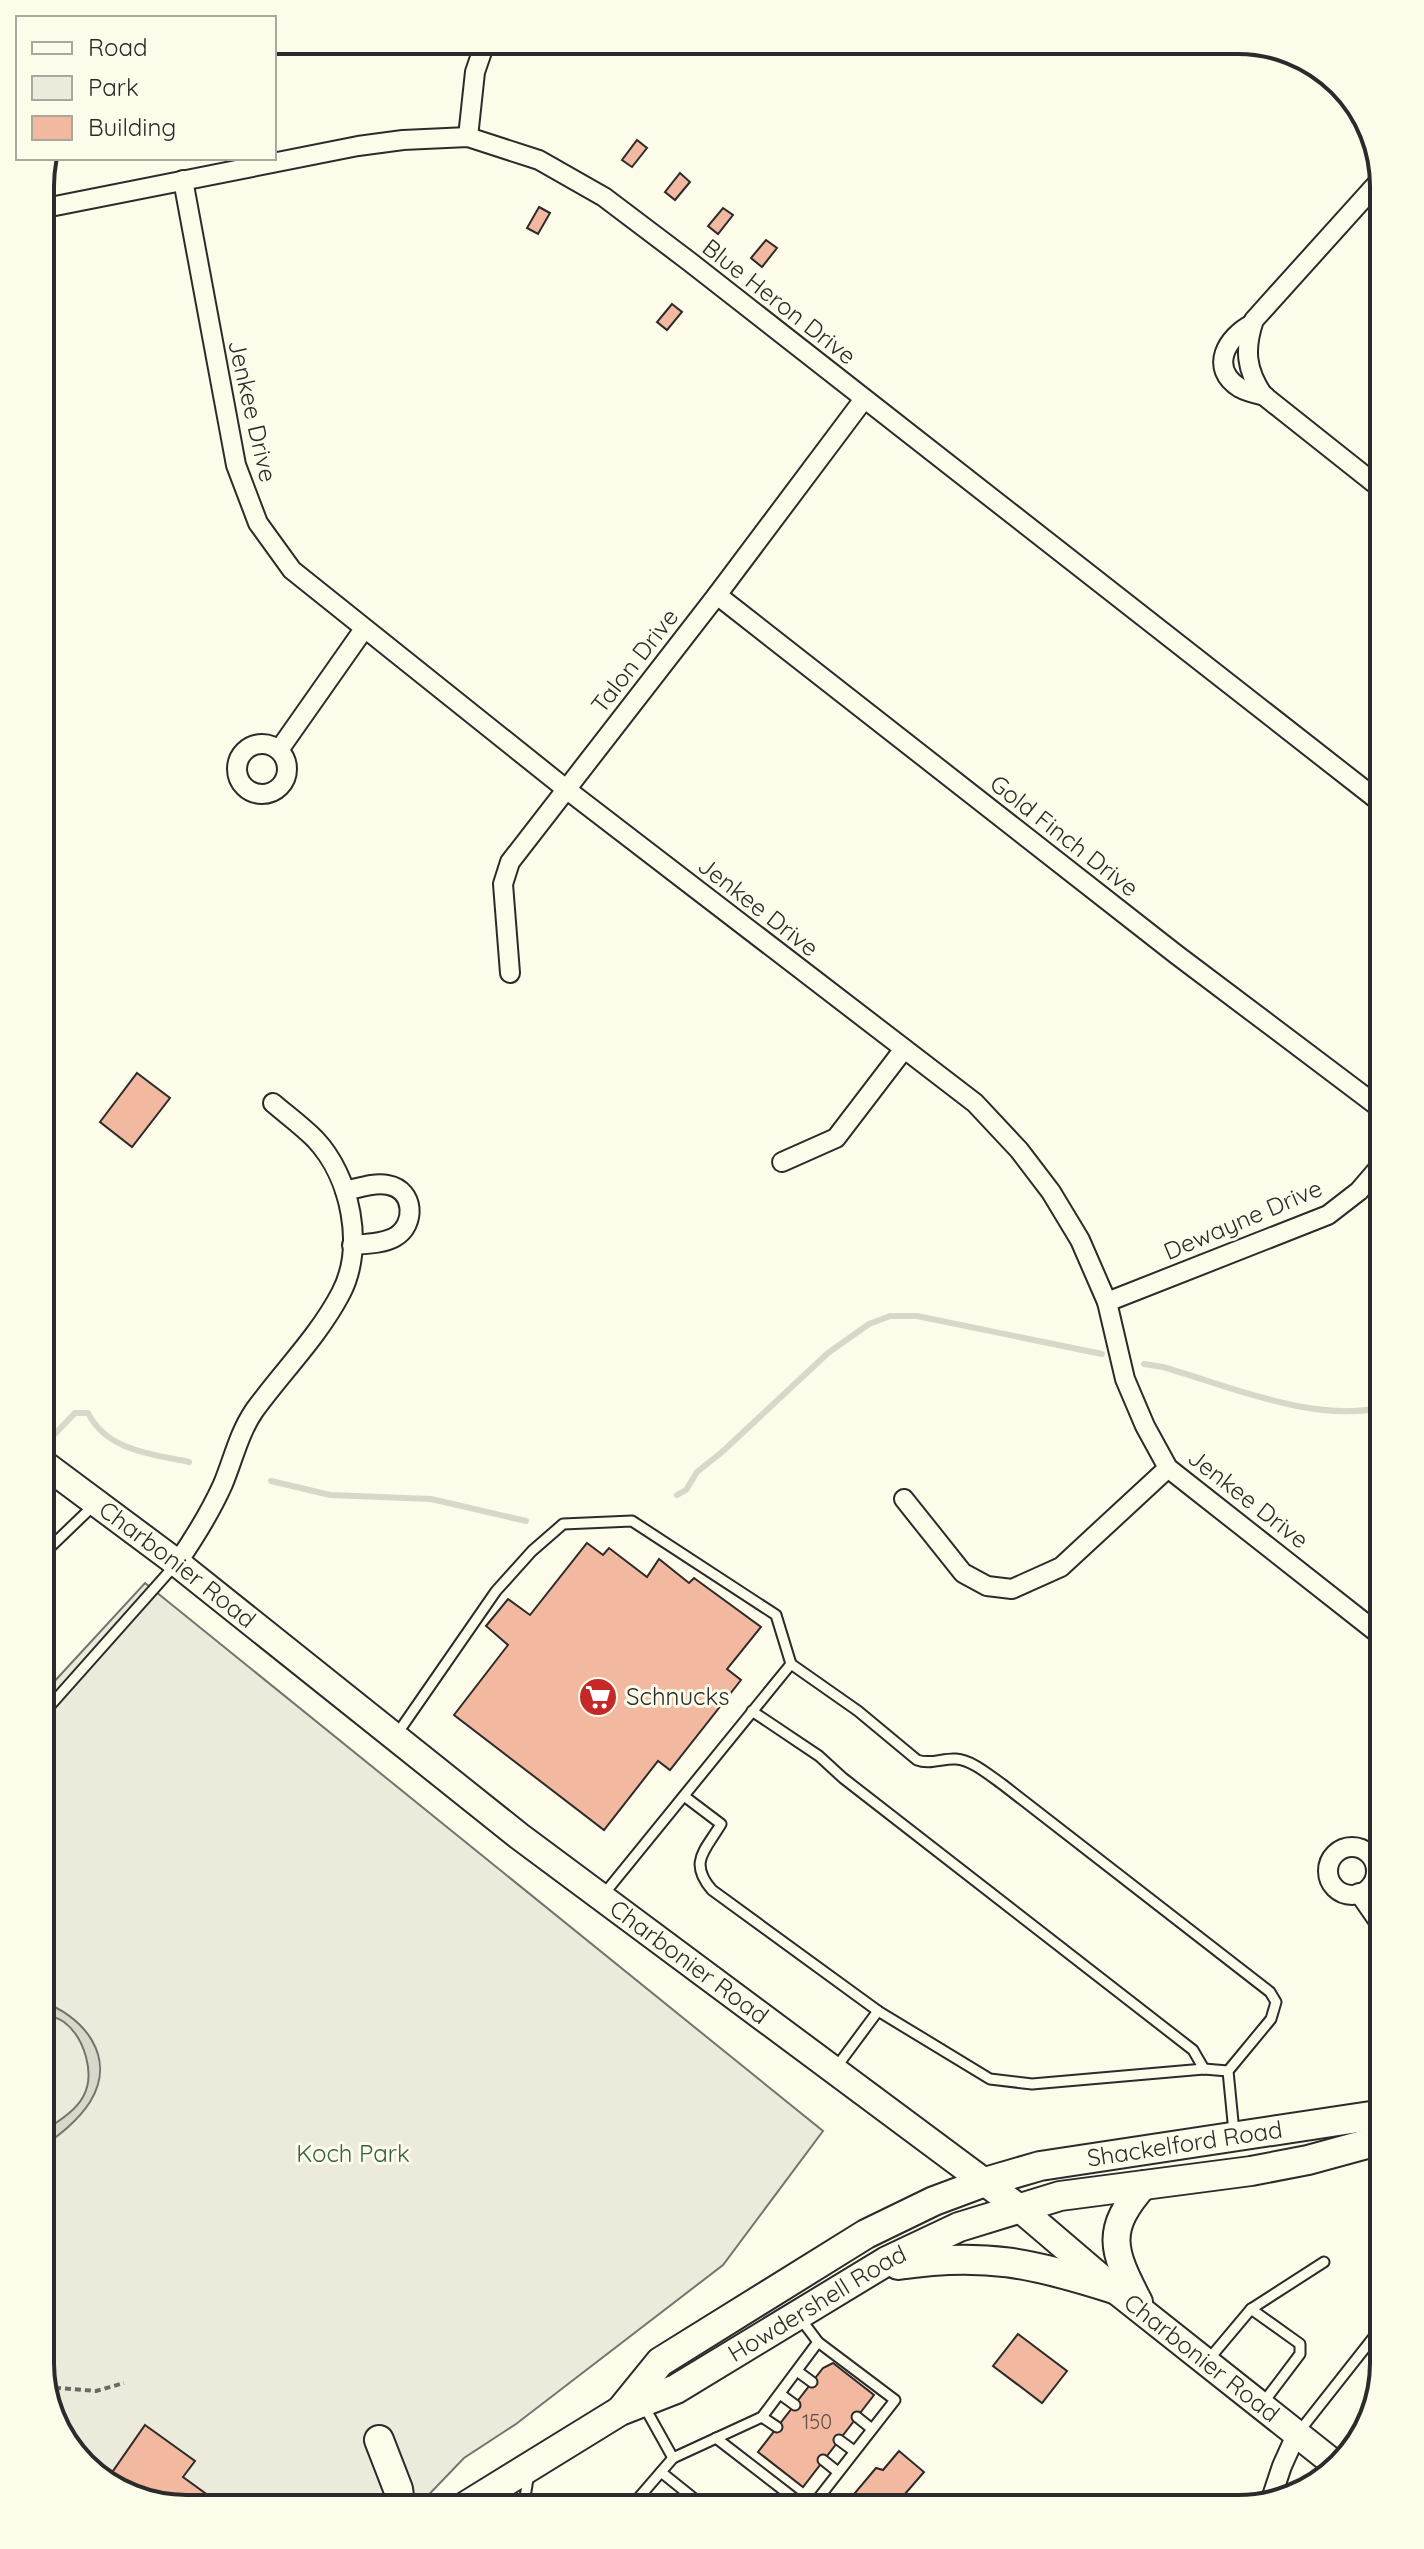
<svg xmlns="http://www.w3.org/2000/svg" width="1424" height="2549" font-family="Quicksand,sans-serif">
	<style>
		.green { fill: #ecebdb; stroke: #74746e; stroke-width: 2 }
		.water { fill: #d8d7c9; stroke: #74746e; stroke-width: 2 }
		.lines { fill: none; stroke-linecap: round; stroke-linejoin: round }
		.stream { stroke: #d8d7c9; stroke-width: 6 }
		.building { fill: #f2b8a0; stroke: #2b2b2b; stroke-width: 2 }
		.lane-casing { stroke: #2b2b2b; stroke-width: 13 }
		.street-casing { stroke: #2b2b2b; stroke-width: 22 }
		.secondary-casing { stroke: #2b2b2b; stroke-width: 30 }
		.primary-casing { stroke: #2b2b2b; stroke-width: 32 }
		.path { stroke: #6a6964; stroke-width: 4; stroke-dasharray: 6 4; stroke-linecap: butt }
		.lane { stroke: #fdfbea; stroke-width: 9 }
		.street { stroke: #fdfbea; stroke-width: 18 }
		.secondary { stroke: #fdfbea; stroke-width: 26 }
		.primary { stroke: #fdfbea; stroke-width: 28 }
		.labels { text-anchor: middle; stroke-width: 6; stroke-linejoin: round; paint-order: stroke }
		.number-label { font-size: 20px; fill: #5d4e48 }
		.street-label { font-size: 24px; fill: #2b2b2b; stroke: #fdfbea }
		.poi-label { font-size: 24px; fill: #2b2b2b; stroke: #fdfbea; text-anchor: start }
		.park-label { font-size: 24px; fill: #34623c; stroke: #fdfbea }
		.rim { fill: none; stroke: #2b2b2b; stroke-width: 4 }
	</style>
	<rect width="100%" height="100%" fill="#fdfbea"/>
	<polygon class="green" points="145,1583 823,2131 723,2265 516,2424 464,2458 415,2509 177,2509 104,2484 55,2427 40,2363 40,1697"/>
	<path class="water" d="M40,2001C83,2015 118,2057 90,2102C77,2122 59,2135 40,2149V2134C55,2123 74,2113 83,2097C96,2074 84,2037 64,2022C57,2017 48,2015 40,2013Z"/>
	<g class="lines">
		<g class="stream">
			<path d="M1144,1364L1163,1367C1229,1386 1316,1424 1384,1407"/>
			<path d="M48,1441L75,1413H88C107,1451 152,1454 189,1462"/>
			<polyline points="271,1481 330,1495 431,1499 526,1521"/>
			<polyline points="677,1495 686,1490 697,1472 722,1452 828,1353 869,1324 890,1316 917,1316 1102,1354"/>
		</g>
	</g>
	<g class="building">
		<polygon points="637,140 647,148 632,167 622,160"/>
		<polygon points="680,173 690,182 675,200 665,192"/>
		<polygon points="539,207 550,213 538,234 527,228"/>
		<polygon points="723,208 733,215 718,234 708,226"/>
		<polygon points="766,240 777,248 762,267 751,258"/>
		<polygon points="672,304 682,312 667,330 657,322"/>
		<polygon points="137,1073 170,1098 132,1147 100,1122"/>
		<polygon points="587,1543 603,1555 609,1548 647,1577 659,1559 689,1583 694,1578 761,1627 727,1669 741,1680 670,1770 658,1761 604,1830 454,1715 508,1645 486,1626 508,1599 530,1615"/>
		<polygon points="1018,2334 1067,2371 1042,2403 993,2366"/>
		<polygon points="833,2363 874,2395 803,2487 758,2452 823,2368"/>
		<polygon points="145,2425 195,2461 183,2477 227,2509 177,2509 104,2484"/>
		<polygon points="899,2451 924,2472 892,2509 854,2509 849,2500 876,2468 883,2470"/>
	</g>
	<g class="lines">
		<defs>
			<g id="lane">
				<polyline points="40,1557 93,1506"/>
				<path d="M791,1664L858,1711L917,1760C930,1765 943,1758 956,1759C972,1760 989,1775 1002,1784L1270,1992L1276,2002L1271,2019L1228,2071L1234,2132"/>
				<polyline points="752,1711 819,1756 843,1778 1193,2050 1204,2069"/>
				<polyline points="40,1717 176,1564"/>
				<polyline points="397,1734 496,1591 532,1551 563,1524 632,1521 776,1615 791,1664 604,1894"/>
				<path d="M684,1796L721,1824C705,1851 688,1862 712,1890L878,2011L990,2079L1032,2084L1204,2069L1228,2071"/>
				<polyline points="835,2069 878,2011"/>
				<polyline points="1251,2309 1324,2262"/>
				<polyline points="1209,2359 1251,2309 1300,2344 1300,2354 1263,2403"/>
				<polyline points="797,2371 812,2382"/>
				<polyline points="780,2394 795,2405"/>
				<polyline points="644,2406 673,2458 762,2417 818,2342 800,2318"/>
				<polyline points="762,2417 777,2427"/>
				<polyline points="857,2417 872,2429"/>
				<polyline points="1298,2433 1384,2324"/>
				<polyline points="716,2438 808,2509"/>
				<polyline points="839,2440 854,2451"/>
				<polyline points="823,2460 838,2472"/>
				<polyline points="661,2472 707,2509"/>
				<polyline points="523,2509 529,2473"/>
				<polyline points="629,2509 673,2458"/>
				<polyline points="810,2509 895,2400 818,2342"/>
			</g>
			<g id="street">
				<polyline points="468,137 475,72 486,40"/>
				<path d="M1382,178L1254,320C1244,349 1246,370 1263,395L1384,491"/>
				<polyline points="183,180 236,465 258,523 292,570 566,789 975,1103 1019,1150 1051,1192 1080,1240 1107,1302 1125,1379 1145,1426 1168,1468 1384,1638"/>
				<polyline points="40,209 358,146 403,140 468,137 539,160 604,197 690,262 1384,805"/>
				<path d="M1252,324C1227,337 1208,368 1240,388C1247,392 1257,394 1265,396"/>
				<polyline points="717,595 1177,955 1384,1111"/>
				<circle cx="262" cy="769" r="25"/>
				<polyline points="279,750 364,629"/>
				<polyline points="510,973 503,884 510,862 717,595 864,399"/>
				<polyline points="782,1162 836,1138 904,1049"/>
				<path d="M345,1191C359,1188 374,1182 388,1185C415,1190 416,1225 395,1237C382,1244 365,1244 352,1245"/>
				<polyline points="1107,1302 1328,1215 1359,1191 1384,1162"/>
				<polyline points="904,1499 963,1573 987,1586 1012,1589 1061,1567 1168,1468"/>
				<path d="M177,1563C195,1537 210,1513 223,1484C233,1460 239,1433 254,1411C282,1372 318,1337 341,1293C365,1247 351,1177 315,1139C302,1126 287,1115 273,1103"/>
				<circle cx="1352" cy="1871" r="24"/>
				<polyline points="1359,1893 1384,1929"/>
				<polyline points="1270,2502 1282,2466 1296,2435"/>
			</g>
			<g id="secondary">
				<path id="s1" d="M40,1461L177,1563L519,1836L1018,2207L1114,2289L1336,2465"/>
				<path d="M1139,2302C1112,2250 1104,2230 1145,2184"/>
			</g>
			<g id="primary">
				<path d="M898,2265C983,2252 1033,2263 1114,2289"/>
				<path id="s2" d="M621,2410L660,2362L866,2234L934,2201L985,2182L1040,2166L1384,2114"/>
				<polyline points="379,2440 398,2489 401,2509"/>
				<path id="s3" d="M461,2509L620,2411L676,2389L887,2261L959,2227L1060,2196L1251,2171L1308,2160L1374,2142L1384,2134"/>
			</g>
		</defs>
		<use href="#lane" class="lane-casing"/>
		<use href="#street" class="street-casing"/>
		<use href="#secondary" class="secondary-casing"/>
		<use href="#primary" class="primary-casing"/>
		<polyline class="path" points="45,2387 96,2391 124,2383"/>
		<use href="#lane" class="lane"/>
		<use href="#street" class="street"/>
		<use href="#secondary" class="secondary"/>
		<use href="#primary" class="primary"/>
	</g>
	<defs>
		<symbol id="supermarket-disc" viewBox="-11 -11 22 22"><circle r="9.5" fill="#c62828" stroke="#fdfbea"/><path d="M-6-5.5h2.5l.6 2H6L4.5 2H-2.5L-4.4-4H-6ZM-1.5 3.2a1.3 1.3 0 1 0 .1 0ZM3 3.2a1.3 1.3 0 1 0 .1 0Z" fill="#fff"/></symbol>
	</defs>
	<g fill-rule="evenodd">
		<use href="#supermarket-disc" x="576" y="1675" width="44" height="44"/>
	</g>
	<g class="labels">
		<g class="number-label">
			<text x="817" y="2429">150</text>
		</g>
		<g class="street-label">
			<text transform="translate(779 302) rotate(38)" y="8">Blue Heron Drive</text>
			<text transform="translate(252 411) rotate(77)" y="8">Jenkee Drive</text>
			<text transform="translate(635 661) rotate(-52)" y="8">Talon Drive</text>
			<text transform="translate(1064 836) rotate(38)" y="8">Gold Finch Drive</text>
			<text transform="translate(758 907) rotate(38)" y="8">Jenkee Drive</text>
			<text transform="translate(1243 1220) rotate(-23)" y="8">Dewayne Drive</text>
			<text transform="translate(1248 1499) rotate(38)" y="8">Jenkee Drive</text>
			<text dy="8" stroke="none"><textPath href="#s1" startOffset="172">Charbonier Road</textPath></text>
			<text dy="8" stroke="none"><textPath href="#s1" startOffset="820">Charbonier Road</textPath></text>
			<text dy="8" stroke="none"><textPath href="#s2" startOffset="638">Shackelford Road</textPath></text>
			<text dy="8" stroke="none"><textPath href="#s3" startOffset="412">Howdershell Road</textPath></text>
			<text dy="8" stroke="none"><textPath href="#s1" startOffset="1468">Charbonier Road</textPath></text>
		</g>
		<g class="poi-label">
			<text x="626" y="1705">Schnucks</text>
		</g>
		<g class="park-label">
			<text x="353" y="2162">Koch Park</text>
		</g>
	</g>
	<path d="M0 0H1424V2549H0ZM186 54H1238A132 132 0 0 1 1370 186V2363A132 132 0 0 1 1238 2495H186A132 132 0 0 1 54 2363V186A132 132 0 0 1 186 54Z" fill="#fdfbea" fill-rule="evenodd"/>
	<path class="rim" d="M186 54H1238A132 132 0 0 1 1370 186V2363A132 132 0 0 1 1238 2495H186A132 132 0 0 1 54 2363V186A132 132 0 0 1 186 54Z"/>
	<rect x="16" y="16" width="260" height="144" fill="#fdfbea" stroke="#a9a89e" stroke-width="2"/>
	<rect x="32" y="42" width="40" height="12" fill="#fdfbea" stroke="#a9a89e" stroke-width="2"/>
	<text x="88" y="56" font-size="24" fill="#2b2b2b">Road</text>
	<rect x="32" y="76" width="40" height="24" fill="#ecebdb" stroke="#a9a89e" stroke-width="2"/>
	<text x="88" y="96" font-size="24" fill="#2b2b2b">Park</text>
	<rect x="32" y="116" width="40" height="24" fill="#f2b8a0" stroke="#a9a89e" stroke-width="2"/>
	<text x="88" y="136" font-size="24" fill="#2b2b2b">Building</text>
</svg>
